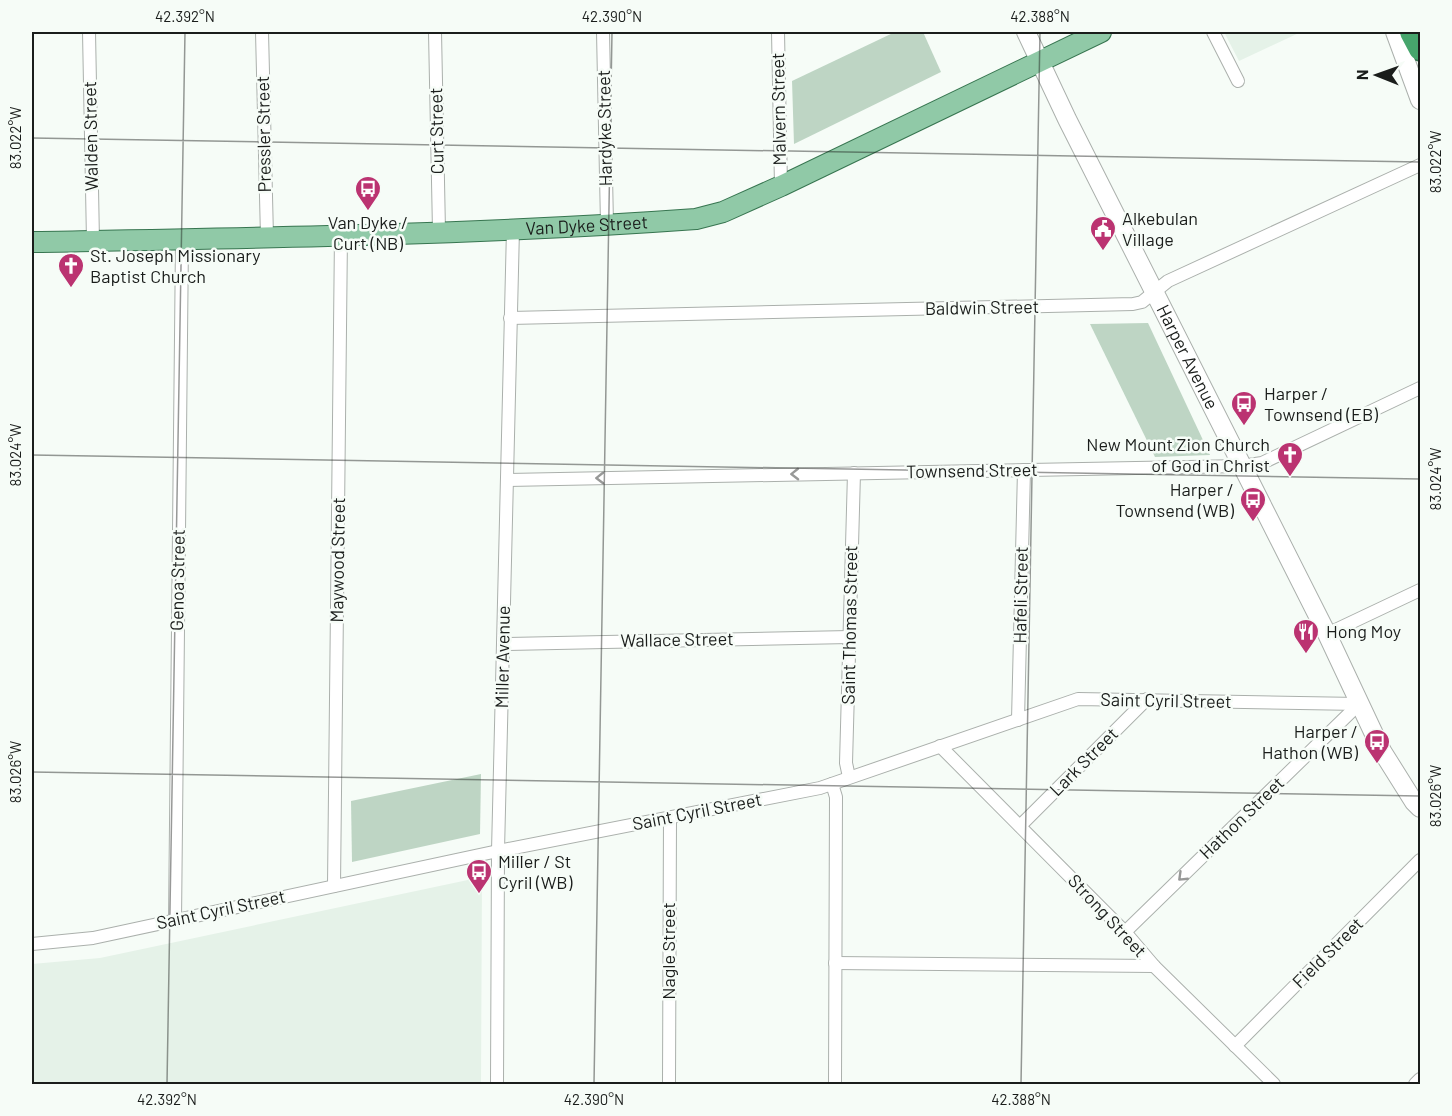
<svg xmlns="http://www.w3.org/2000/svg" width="1452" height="1116" font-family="Barlow,sans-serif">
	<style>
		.built { fill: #e5f2e8 }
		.green { fill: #bed5c4 }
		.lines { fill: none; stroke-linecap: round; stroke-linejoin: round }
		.street-casing { stroke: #abb0ac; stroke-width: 14 }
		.secondary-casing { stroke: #abb0ac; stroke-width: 20 }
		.primary-casing { stroke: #377550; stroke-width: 22 }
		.highway-casing { stroke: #377550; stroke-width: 25 }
		.street { stroke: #fff; stroke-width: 12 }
		.secondary { stroke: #fff; stroke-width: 18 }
		.primary { stroke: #90c9a7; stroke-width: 20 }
		.highway { stroke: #46a56c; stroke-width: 22 }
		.oneway { stroke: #989998 }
		.ticks { fill: none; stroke: #1a1d1b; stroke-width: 1.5; stroke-opacity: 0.45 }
		.labels { text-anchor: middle; stroke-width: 5; stroke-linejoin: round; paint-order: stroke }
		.street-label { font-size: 18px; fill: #1a1d1b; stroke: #f6fcf7 }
		.poi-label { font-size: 18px; fill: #1a1d1b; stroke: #f6fcf7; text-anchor: start }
		.neatline { fill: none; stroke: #1a1d1b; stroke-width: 2 }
		.ticks-label { font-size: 15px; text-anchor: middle; fill: #1a1d1b }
	</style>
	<rect width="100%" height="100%" fill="#f6fcf7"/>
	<g class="built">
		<polygon points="1224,32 1301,32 1239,61"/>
		<polygon points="482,877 481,1084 32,1084 32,964 100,958"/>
	</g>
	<g class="green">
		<polygon points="895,32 923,32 941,72 794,144 792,81"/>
		<polygon points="1148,323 1210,455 1155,457 1090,324"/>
		<polygon points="481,774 480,834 352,862 351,801"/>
	</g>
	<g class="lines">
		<defs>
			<g id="street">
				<polyline points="89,32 93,241"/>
				<polyline points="262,32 267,237"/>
				<polyline points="435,32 439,231"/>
				<polyline points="603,32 607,224"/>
				<polyline points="778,32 781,186"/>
				<polyline points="1213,32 1238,81"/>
				<polyline points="510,318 1133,304 1142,302 1168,281 1420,165"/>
				<polyline points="507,480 1242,466 1262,463 1420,388"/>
				<polyline points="1327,634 1420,590"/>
				<polyline points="503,644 850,637"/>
				<polyline points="1018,720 1024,470"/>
				<polyline points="940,746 1125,932 1154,966 1274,1084"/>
				<polyline points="849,777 846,763 854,473"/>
				<polyline points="832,784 836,797 835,1084"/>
				<polyline points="1020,826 1147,699"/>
				<polyline points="334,886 341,235"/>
				<polyline points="175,921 182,240"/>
				<polyline points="1125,932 1359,704"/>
				<polyline points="32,944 93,938 498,851 820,788 1078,699 1359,704"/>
				<polyline points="835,963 1154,966"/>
				<polyline points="1235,1046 1420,860"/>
				<polyline points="497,1084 498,851 513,229"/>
				<polyline points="669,1084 670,818"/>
				<polyline points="1415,1084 1420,1079"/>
			</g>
			<g id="secondary">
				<path id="s1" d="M1026,32L1067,119L1327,634L1382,751L1414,802L1420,808"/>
				<polyline points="1395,32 1420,100"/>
			</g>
			<g id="primary">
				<path id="s2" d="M32,242C253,238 475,235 696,219L723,212L781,186L1101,32"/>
			</g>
			<polyline id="highway" points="1411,32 1420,49"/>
		</defs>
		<use href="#street" class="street-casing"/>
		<use href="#secondary" class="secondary-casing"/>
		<use href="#primary" class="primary-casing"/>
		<use href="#highway" class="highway-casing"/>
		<use href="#street" class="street"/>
		<use href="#secondary" class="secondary"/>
		<use href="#primary" class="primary"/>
		<use href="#highway" class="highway"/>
	</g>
	<defs><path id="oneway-chevron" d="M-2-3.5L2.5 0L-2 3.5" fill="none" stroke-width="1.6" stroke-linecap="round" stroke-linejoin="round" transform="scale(1.5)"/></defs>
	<g class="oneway">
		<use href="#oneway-chevron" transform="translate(795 474) rotate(179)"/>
		<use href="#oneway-chevron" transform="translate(600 478) rotate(179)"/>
		<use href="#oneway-chevron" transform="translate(1182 877) rotate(136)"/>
	</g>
	<path class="ticks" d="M32,138L1420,162M32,455L1420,479M32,772L1420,796M167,1084L185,32M594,1084L612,32M1021,1084L1040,32"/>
	<defs>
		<symbol id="bus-pin" viewBox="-11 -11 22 30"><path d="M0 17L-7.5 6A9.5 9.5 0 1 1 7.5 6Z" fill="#bb3371" stroke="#f6fcf7"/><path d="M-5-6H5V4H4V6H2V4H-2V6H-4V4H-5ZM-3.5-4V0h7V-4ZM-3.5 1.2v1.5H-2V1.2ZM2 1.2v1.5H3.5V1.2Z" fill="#fff"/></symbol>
		<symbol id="civic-pin" viewBox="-11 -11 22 30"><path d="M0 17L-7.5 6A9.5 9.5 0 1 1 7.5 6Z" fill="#bb3371" stroke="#f6fcf7"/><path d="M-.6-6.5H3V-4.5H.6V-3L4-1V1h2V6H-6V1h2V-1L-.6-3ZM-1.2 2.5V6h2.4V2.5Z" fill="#fff"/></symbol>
		<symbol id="church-pin" viewBox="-11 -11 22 30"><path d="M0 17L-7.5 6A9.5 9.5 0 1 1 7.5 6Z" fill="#bb3371" stroke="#f6fcf7"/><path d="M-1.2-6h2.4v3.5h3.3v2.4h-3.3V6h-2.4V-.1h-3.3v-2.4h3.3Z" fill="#fff"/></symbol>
		<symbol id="restaurant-pin" viewBox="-11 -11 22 30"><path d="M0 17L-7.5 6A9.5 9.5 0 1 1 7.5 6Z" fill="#bb3371" stroke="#f6fcf7"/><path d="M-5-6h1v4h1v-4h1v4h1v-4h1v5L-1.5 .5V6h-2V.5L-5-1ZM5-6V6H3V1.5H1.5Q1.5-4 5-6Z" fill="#fff"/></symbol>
	</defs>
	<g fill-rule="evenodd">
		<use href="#bus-pin" x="353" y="174" width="30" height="40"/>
		<use href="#civic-pin" x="1088" y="214" width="30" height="40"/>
		<use href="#church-pin" x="56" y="251" width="30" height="40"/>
		<use href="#bus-pin" x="1229" y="389" width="30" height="40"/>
		<use href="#church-pin" x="1275" y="440" width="30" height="40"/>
		<use href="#bus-pin" x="1238" y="485" width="30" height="40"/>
		<use href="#restaurant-pin" x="1291" y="617" width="30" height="40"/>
		<use href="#bus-pin" x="1362" y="727" width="30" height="40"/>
		<use href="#bus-pin" x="464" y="857" width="30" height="40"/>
	</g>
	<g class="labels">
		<g class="street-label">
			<text transform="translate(779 109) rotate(-91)" y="6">Malvern Street</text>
			<text transform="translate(605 128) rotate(-91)" y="6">Hardyke Street</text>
			<text transform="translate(437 131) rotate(-91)" y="6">Curt Street</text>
			<text transform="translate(264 134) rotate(-91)" y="6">Pressler Street</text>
			<text transform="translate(91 136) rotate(-91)" y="6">Walden Street</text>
			<text dy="6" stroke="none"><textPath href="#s2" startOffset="555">Van Dyke Street</textPath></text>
			<text transform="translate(982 308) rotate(-1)" y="6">Baldwin Street</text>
			<text dy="6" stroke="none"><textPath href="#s1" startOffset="363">Harper Avenue</textPath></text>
			<text transform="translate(972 471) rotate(-1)" y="6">Townsend Street</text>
			<text transform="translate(338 560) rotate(-89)" y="6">Maywood Street</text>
			<text transform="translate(178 580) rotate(-89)" y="6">Genoa Street</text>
			<text transform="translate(1021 595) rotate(-89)" y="6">Hafeli Street</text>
			<text transform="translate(850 625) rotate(-89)" y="6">Saint Thomas Street</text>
			<text transform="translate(677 640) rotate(-1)" y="6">Wallace Street</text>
			<text transform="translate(503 657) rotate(-89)" y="6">Miller Avenue</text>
			<text transform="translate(1166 701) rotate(1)" y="6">Saint Cyril Street</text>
			<text transform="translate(1084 762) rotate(-45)" y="6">Lark Street</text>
			<text transform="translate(697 812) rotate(-11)" y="6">Saint Cyril Street</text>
			<text transform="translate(1242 818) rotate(-44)" y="6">Hathon Street</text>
			<text transform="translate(221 910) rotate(-12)" y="6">Saint Cyril Street</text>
			<text transform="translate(1107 916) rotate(47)" y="6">Strong Street</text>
			<text transform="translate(669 951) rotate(-90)" y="6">Nagle Street</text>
			<text transform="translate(1328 953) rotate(-45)" y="6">Field Street</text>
		</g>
		<g class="poi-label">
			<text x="1122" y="225">Alkebulan<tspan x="1122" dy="21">Village</tspan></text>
			<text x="368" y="229" text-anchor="middle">Van Dyke /<tspan x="368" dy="21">Curt (NB)</tspan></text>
			<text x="90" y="262">St. Joseph Missionary<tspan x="90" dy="21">Baptist Church</tspan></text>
			<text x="1264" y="400">Harper /<tspan x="1264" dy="21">Townsend (EB)</tspan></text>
			<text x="1270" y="451" text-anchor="end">New Mount Zion Church<tspan x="1270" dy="21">of God in Christ</tspan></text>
			<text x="1234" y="496" text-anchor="end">Harper /<tspan x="1234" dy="21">Townsend (WB)</tspan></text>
			<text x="1326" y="638">Hong Moy</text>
			<text x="1358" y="738" text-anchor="end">Harper /<tspan x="1358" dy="21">Hathon (WB)</tspan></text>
			<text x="498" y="868">Miller / St<tspan x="498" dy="21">Cyril (WB)</tspan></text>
		</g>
	</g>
	<rect width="1452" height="1116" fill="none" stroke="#f6fcf7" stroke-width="66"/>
	<g transform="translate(1377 75) rotate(271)" stroke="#f6fcf7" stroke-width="4.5" paint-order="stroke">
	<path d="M0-4.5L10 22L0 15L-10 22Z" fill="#1a1d1b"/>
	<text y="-9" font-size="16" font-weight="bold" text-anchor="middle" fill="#1a1d1b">N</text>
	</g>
	<rect x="33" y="33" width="1386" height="1050" class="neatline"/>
	<g class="ticks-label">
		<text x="185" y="22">42.392°N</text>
		<text x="612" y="22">42.390°N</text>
		<text x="1040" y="22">42.388°N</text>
		<text transform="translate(16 138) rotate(-90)" y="5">83.022°W</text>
		<text transform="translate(1436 162) rotate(-90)" y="5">83.022°W</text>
		<text transform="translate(16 455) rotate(-90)" y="5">83.024°W</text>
		<text transform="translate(1436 479) rotate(-90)" y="5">83.024°W</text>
		<text transform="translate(16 772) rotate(-90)" y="5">83.026°W</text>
		<text transform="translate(1436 796) rotate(-90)" y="5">83.026°W</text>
		<text x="167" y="1105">42.392°N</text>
		<text x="594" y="1105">42.390°N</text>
		<text x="1021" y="1105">42.388°N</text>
	</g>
</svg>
